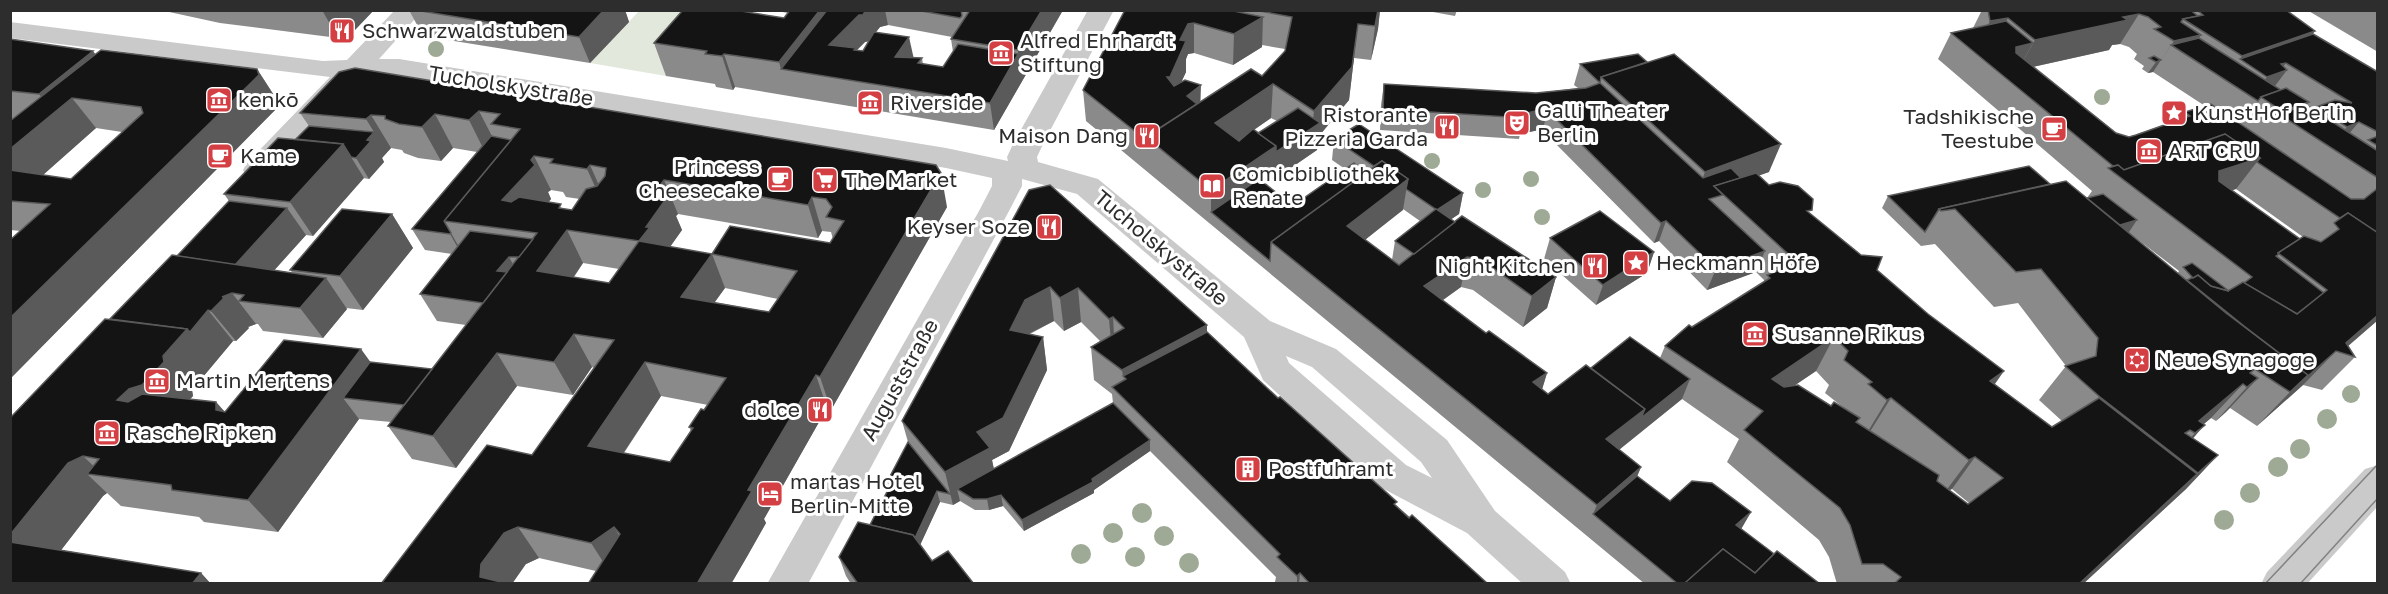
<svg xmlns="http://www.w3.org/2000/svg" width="2388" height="594" font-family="'Golos Text',sans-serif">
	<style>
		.green { fill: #e2e9dc }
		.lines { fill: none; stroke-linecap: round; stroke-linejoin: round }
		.minor { fill: #cacaca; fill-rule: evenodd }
		.tertiary { fill: #cacaca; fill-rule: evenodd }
		.tram { stroke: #828282; stroke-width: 1.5 }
		.tree { fill: #9eaa95 }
		.wall { fill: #8a8a8a; fill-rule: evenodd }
		.shaded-wall { fill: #5a5a5a }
		.building { fill: #141414; stroke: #5a5a5a; stroke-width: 1.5; fill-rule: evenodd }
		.labels { text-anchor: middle; stroke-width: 6; stroke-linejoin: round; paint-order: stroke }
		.poi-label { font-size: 21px; fill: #2d2d2d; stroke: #fff; text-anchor: start }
		.street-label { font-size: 21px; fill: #2d2d2d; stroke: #fff }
	</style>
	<rect width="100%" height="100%" fill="#fff"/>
	<polygon class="green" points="639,11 679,11 717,17 666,76 590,63"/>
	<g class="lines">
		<path class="minor" d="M395,10H423L379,59H399L946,148L1008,161L1007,157L1014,142L1088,10H1114L1044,142L1037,157L1038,162L1098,179L1270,321L1336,349L1447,440L1495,511L1565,572L1571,584H1523L1467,533L1380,487L1263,380L1244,337L1077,194L1022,179V186L1009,211L808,584H767L979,211L992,186V178L946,168L399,75L363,76L269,177L258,180L247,177L243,170L247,163L330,77L10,38V22L323,61L347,60ZM1286,356L1312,367L1421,462L1432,478L1406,465L1289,363Z"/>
		<polygon class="tertiary" points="2378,465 2378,506 2307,584 2261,584 2267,572 2365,469"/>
		<g class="tram">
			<polyline points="2265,584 2378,464"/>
			<polyline points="2300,584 2378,498"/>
		</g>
	</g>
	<g class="tree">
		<circle cx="436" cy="49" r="8"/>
		<circle cx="2102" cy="97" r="8"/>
		<circle cx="1432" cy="161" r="8"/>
		<circle cx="1531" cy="179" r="8"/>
		<circle cx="1483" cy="190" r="8"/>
		<circle cx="1542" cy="217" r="8"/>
		<circle cx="2351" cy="394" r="9"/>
		<circle cx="2327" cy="419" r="10"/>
		<circle cx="2300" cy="449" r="10"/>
		<circle cx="2278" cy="467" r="10"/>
		<circle cx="2250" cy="493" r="10"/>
		<circle cx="1142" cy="513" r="10"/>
		<circle cx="2224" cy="520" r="10"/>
		<circle cx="1113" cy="533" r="10"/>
		<circle cx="1164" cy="536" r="10"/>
		<circle cx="1081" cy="554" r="10"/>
		<circle cx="1135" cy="557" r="10"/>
		<circle cx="1189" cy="563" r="10"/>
	</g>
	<g class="wall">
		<polygon points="160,10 374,10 353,32 338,38 220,23"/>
		<polygon points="409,10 625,10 629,22 590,63 423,36"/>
		<path d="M679,10H754L752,13L784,18L788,13L771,10H1063L994,130L735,87L733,90L716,87L715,84L666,76L654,43L682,11ZM888,25L952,37L951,39L953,52L943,67L923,64L922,58H913L876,32L880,27ZM869,41L863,51L857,50L865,42Z"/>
		<path d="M1125,10H1380L1378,29L1371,60L1354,58L1349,100L1319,136L1317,150L1266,185L1291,204L1301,203L1345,169L1332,160L1334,139L1463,193L1459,214L1451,219L1556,277L1547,308L1523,327L1473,290L1461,287L1443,300L1486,333L1547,373L1542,389L1548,394L1591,368L1660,358L1665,346L1692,327L1764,282V280L1756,272L1707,290L1659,241L1654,243L1549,137L1550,135L1543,129L1520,134L1519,139L1380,130L1381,105L1384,84L1536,93L1578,88L1574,85L1580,64L1769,172L1759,175L1769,185L1810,214L1877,270L1995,384L2052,427L2062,421L2039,400L2066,366L2018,303L1994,307L1935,244L1921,246L1882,208L1888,196L2050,184L2087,198L2092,191L1938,59L1951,33L1973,28L1982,10H2286L2313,34L2378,72V320L2348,346L2355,357L2322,390L2303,385L2257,426L2230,408L2216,421L2211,418L2204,424L2193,439L2218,455L2186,489L2083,584H1837L1829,557L1819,540L1727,462L1739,439L1682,399L1619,450L1641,467L1637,476L1670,501L1751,512L1741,529L1773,555L1820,584H1645L1086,121L1083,90ZM2120,44L2129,47L2137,54L2134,59L2144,66L2142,69L2148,73L2153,72L2205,106L2185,112L2180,119L2129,137L2116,133L2033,67L2109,50L2112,45ZM1262,45L1285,49V51L1262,76L1200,102L1181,82L1186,72V59L1188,54L1194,53L1233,65L1262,47ZM1271,118L1277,121L1258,133L1254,130ZM2236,189L2303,237L2300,239L2232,190ZM1403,209L1420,221L1395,241L1392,260L1365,240ZM2128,232L2179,271L2178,273ZM1816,371L1829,385L1825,393L1844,408L1831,406L1795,385ZM1952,489L1969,503L1968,504L1949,490Z"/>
		<polygon points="1422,10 1457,10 1455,16"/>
		<polygon points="2307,10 2378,10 2378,52"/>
		<path d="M10,39L95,54L257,69L277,100L279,106L10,379V240L21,231L10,230V121H11H10ZM96,128L122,132L71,179L43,175Z"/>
		<path d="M339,72L947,207L831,410L827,408L764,519L766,523L731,584H588L596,571L539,558L526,564L381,584L532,455L594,368L592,367L573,395L517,386L456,468L412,459L388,426L391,422L359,419L278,532L204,522L199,517L121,506L107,493L103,496L61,550L201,573L211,584H10L177,256L229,201L224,194L296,139L309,126L300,113ZM391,148L402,150L404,153L418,158L441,161L453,148L477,152L412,229L425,250L452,254L420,294L437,321L466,325L432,369L225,412L216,402L190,399L193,396L192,390L233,341H236L249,328L248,327L256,324H258L263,331L323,338L347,309L346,308L363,310L413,248L392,214L290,270L293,273L274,270L306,235L313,236L363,178L369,179L384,162L382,158ZM551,190L563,192L566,197L580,199L572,210L564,209L549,202L551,199L548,192ZM678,214L818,238L822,231L831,232L833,239L830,243L712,254L725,288L778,299L769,312L714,302L725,288L712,254L670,247L682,230L676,216ZM583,263L619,269L609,283L574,277ZM661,396L708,405L689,427L691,431L670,462L624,453Z"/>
		<path d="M1029,190L1207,332L1278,398L1397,506L1488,584H1277L1275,582L1276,577L1150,451L1094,490V493L1024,531L1003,506L989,510H975L960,501L953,505L940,502L920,545L932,561L974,584H851L846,576L839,557L870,525L889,488L887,482L908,442L902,421ZM1054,321L1064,331L1081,322L1100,341L1091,347L1094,380L1112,394L1113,403L994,469L992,460L1009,451L1047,370L1043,337L1030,334Z"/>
		<polygon points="1550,238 1654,252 1647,273 1596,305 1544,259"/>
	</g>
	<g class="shaded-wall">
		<polygon points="322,10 374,10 353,32 338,38"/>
		<polygon points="604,10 625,10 629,22 590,63 579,37"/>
		<polygon points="715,10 754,10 729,41"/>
		<polygon points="820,10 854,10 781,69 779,62"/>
		<polygon points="866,10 885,10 888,25 880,27 869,41 865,42 857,50 829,45 859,15"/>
		<polygon points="1042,10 1063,10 994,130 990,103 1018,54 1018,50"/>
		<polygon points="1378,10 1380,10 1378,29 1371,60 1375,26"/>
		<polygon points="2139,14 2120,44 2112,45 2109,50 2018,70 2035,40"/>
		<polygon points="1263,17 1262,47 1233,65 1234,34"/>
		<polygon points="2008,18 1992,48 1974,51 1990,21"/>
		<polygon points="1194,23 1194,53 1188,54 1186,59 1186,72 1170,107 1167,77 1180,40 1188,24"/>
		<polygon points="1358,24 1349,100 1319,136 1317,150 1218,218 1211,212 1211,190 1276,146 1312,128 1314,111"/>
		<polygon points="2315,31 2290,64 2286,63 2278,73 2287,70 2266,98 2261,97 2238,128 2258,101 2252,97 2267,77 2240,59 2242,56"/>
		<polygon points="2201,35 2187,55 2171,45 2153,72 2148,73 2156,62 2161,60 2174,41"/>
		<polygon points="909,37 915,64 895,57"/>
		<polygon points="2033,43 2018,70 2002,74 2016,47"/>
		<polygon points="93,51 118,85 72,98 96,128 18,197 10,189 10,149 54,113 39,94"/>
		<polygon points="724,54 735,87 733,90 722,56"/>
		<polygon points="257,69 277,100 279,106 10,379 10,318"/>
		<polygon points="1273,84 1271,118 1214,157 1215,123"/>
		<polygon points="1201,85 1200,115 1187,96"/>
		<polygon points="2309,102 2292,123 2279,114 2282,111"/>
		<polygon points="1548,108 1543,129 1520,134 1524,118 1523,114"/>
		<polygon points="479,111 496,144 486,154 469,120"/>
		<polygon points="435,114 453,148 441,161 422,127"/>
		<polygon points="371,115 391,148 382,158 384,162 369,179 356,158 367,140 374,132 366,119"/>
		<polygon points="2359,122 2335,150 2330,147 2347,127"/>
		<polygon points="343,144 364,178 313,236 290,202"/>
		<polygon points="1781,144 1769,172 1695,199 1705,172"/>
		<polygon points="534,156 551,190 548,192 551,199 522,231 460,223"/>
		<polygon points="2260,158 2236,189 2196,202 2219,171"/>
		<polygon points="590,165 605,199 602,202 587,169"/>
		<polygon points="941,173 947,207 831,410 820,377"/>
		<polygon points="1408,179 1403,210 1343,257 1347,226"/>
		<polygon points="664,180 678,214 676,216 682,230 662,258 639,241 646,227 661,184"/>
		<polygon points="1463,193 1459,214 1434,231 1437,210"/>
		<polygon points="812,197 822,231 818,238 808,205"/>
		<polygon points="287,208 306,235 253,294 233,267"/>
		<polygon points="392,214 413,248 363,310 340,276"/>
		<polygon points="2137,220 2129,232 2115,236 2118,226"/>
		<polygon points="1666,221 1659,241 1654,243 1661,223"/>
		<polygon points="567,230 583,263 555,304 528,258"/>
		<polygon points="451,233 463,254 462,255 450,234"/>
		<polygon points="1765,251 1756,272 1707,290 1716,269"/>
		<polygon points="1654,252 1647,273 1596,305 1603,285"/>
		<polygon points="712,254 725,288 695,330 681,297"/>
		<polygon points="509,257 524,284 497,271"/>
		<polygon points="1467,257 1461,287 1419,317 1424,286"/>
		<polygon points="1556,277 1547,308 1523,327 1532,296"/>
		<polygon points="326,278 347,309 323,338 300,308"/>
		<polygon points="1050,287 1054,321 1030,333 1015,363 1010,330 1025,300"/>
		<polygon points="1078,288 1081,322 1064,331 1060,298"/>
		<polygon points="232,293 256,324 248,327 249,328 236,341 211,311 222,297"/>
		<polygon points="208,310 233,341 192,390 193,396 173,418 117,400 163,356 187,329"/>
		<polygon points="2378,315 2378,320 2340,353 2346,343"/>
		<polygon points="1113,317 1115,351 1112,353 1109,319"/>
		<polygon points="1207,325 1207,359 1126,379 1123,376 1122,370"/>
		<polygon points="574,334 592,367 573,395 554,362"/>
		<polygon points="1043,337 1047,370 1009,451 992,460 996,480 957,489 960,501 953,505 945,472 977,432"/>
		<polygon points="1834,337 1816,371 1760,409 1772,379"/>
		<polygon points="361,349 385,382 343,398 359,419 278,532 248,500"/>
		<polygon points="2336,351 2303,385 2257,426 2290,392"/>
		<polygon points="497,353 517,386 456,468 433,436"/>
		<polygon points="645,362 661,396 606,479 588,446"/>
		<polygon points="2255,369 2234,391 2243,384 2211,418 2194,432 2199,421"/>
		<polygon points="2004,371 1981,404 1990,381"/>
		<polygon points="1547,373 1538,403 1533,382"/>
		<polygon points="816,375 827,408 764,519 766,523 748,555 731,584 697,584 748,490"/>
		<polygon points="2258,378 2226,412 2216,421 2247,387"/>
		<polygon points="1690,379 1682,399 1595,469 1606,439 1645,409"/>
		<polygon points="1891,398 1871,430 1867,433 1887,400"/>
		<polygon points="216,402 245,435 216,410"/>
		<polygon points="2205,425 2176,456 2175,455 2195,433"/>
		<polygon points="1150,440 1150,451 1094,490 1094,493 1024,531 1022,520 1092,479"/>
		<polygon points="2218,455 2186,489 2083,584 2079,584"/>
		<polygon points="83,456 104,476 87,474 107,493 103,496 45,571 10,545 10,535 68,463"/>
		<polygon points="1975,457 1952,489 1945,492 1969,460"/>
		<polygon points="1641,467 1629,496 1593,514 1597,505"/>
		<polygon points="937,491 940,502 916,554 913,543"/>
		<polygon points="1001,495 1003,506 989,510 987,499"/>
		<polygon points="1751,512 1740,531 1736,525"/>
		<polygon points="518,527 539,558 526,564 512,584 485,584 480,577 481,564 504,533"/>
		<polygon points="614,527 633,559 611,574 591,543"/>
		<polygon points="201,573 211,584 192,584"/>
		<polygon points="1300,573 1299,584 1297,584 1297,576"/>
	</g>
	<g class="building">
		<polygon points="415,10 604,10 579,37"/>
		<polygon points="683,10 735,10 784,18 790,10 820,10 779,62 724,54 722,56 705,54 707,51 654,43"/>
		<polygon points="827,10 866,10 863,15 859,15 829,45 856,48 854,50 863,51 874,32 909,37 895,57 922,58 918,63 943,67 958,44 1018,54 990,103 781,69"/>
		<polygon points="916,10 961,10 962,16 960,18"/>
		<polygon points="970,10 1042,10 1018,50 951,39"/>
		<polygon points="1125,10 1229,10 1263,17 1234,34 1194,23 1188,24 1180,40 1186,41 1170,77 1167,77 1174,86 1185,80 1201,85 1187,96 1197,104 1146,137 1146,140 1083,90"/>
		<polygon points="1254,10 1378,10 1375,26 1358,24 1352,67 1314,111 1273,84 1215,123 1239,141 1253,129 1276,146 1211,190 1146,137 1251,69 1262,76 1285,51 1292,17"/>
		<polygon points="1988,10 2190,10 2198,16 2183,19 2181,22 2201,35 2174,41 2154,29 2161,27 2148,17 2139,14 2123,17 2128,20 2035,40 2008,18 1990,21"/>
		<polygon points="2197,10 2286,10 2315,31 2242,56 2183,19 2203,15"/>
		<polygon points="2006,21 2033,43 2016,47 2016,53 2116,133 2129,137 2136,135 2190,116 2185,112 2211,104 2351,199 2364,199 2378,188 2378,233 2348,213 2340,218 2257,162 2260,158 2225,134 2124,170 2118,165 2113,166 1951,33"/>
		<polygon points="2313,34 2378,72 2378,132 2359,122 2347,127 2316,107 2335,100 2352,103 2286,63 2281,64 2287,70 2267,77 2240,59"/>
		<polygon points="2199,38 2281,90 2261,97 2258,101 2171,45"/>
		<polygon points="10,39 93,51 39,94 10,91"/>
		<polygon points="101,50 257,69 259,75 10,318 10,240 50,204 10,201 10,170 71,179 143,113 141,107 72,98 10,149 10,121"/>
		<polygon points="1638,54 1647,62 1601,77 1600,83 1580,64"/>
		<polygon points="1674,54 1781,144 1705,172 1601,77"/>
		<polygon points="2154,56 2161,60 2156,62 2149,58"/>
		<path d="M355,68L936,165L941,173L820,377L816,375L748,490L752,491L697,584H588L620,534L614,527L591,543L518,527L504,533L481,564L480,577L509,584H381L487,445L532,455L614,340L574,334L554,362L497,353L433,436L388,426L537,233L444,221L520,129L491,124L500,114L479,111L469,120L435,114L422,127L399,124L385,119V116L371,115L366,119L300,113L339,72ZM534,156L553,159L550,163L587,169L590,165L606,168L605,176L597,186L586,189L572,210L559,208L561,204L519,197L511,202L502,200L535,165L531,160ZM664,180L808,205L812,197L826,199L832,207L826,217L844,221L830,243L730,226L712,254L797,271L769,312L681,297L712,254L639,241L609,283L537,271L567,230L639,241L650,227H646L668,196L661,184ZM645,362L726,378L704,410L701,409L689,427L693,428L670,462L588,446Z"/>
		<polygon points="1600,83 1703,178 1731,168 1741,178 1714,186 1723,195 1709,199 1765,251 1716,269 1666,221 1661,223 1554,117 1557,116 1548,108 1523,114 1524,118 1383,109 1384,84 1536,93 1586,88"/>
		<polygon points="2286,88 2309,102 2282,111 2261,97"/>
		<polygon points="2306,105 2378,151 2378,178 2279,114"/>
		<polygon points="1298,108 1320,123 1276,152 1276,146 1258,133"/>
		<polygon points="1359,124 1463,193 1437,210 1406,189 1408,179 1382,161 1374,166 1334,139"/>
		<polygon points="309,126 374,132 367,140 371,141 356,158 351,157 343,144 296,139"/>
		<polygon points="2225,134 2260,158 2219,171 2219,181 2300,239 2278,253 2279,254 2276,256 2324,293 2297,314 2244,283 2252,277 2108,168 2118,165 2124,170"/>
		<polygon points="491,136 511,140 444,221 451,233 450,234 412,229"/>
		<polygon points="2378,136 2378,146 2368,140"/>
		<polygon points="278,138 343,144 290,202 224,194"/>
		<polygon points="1382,161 1408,179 1347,226 1399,265 1462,216 1556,277 1532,296 1480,259 1467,257 1424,286 1486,333 1489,331 1547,373 1533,382 1548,394 1586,365 1645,409 1606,439 1641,467 1597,505 1271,242"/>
		<polygon points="1354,163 1367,172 1271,242 1270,261 1211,212 1259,179 1291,204 1302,203 1301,200"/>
		<polygon points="2029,166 2050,184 1939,209 1925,232 1888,196"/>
		<path d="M1756,173L1769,185L1780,182L1798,186L1813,199L1812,210L1807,211L1861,255L1882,257L1877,270L1928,314L2004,371L1990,381L2052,427L2099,398L2197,474L2079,584H1894L1901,577L1883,564H1862L1850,525L1840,508L1744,430L1763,411L1665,346L1689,325L1692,327L1770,278L1767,275L1798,263L1714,186ZM1834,337L1848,351L1844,360L1872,382L1868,384L1887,400L1891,398L1969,460L1975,457L2003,478L1968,504L1937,481L1939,475L1856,422L1860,418L1834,402L1831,406L1798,385L1784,387L1772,379Z"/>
		<polygon points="2066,181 2226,313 2308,375 2290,392 2255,369 2250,373 2258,378 2247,387 2243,384 2199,421 2205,425 2195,433 2190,430 2185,433 2218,455 2198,473 2100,397 2065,366 2096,356 2098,338 2041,269 2016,272 1955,209 1941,211 1939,209"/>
		<polygon points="1050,185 1207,325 1122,370 1091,347 1124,328 1113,317 1109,319 1078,288 1060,298 1050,287 1025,300 1010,330 1043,337 1003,418 977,432 990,448 945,472 902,421 1029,190"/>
		<polygon points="2103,194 2137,220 2120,225 2087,198"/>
		<polygon points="229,201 287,208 235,265 177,256"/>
		<polygon points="342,209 392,214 340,276 290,270"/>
		<polygon points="1436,209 1455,222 1414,254 1395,241"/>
		<polygon points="1600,211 1654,252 1603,285 1550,238"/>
		<polygon points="2348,213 2378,233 2378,315 2346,343 2355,357 2336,351 2308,376 2308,375 2244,326 2187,280 2198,275 2211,286 2228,291 2243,282 2297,314 2327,290 2278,253 2304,236 2321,242 2339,229 2334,223"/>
		<polygon points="470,231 533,239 519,257 509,257 497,271 507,272 483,303 420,294"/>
		<polygon points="172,255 326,278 300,308 239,301 244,295 232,293 222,297 225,297 211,311 208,310 190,332 187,329 110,319"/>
		<polygon points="2192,263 2229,291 2211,286 2198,275 2193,278 2183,267"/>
		<polygon points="105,319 187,329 163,356 164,362 142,385 129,389 117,400 128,402 142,394 216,402 216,410 225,412 284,340 361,349 248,500 172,490 171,485 87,474 99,459 83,456 68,463 10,535 10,418"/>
		<polygon points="1207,332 1278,398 1280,397 1397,502 1394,504 1409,518 1412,515 1488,584 1310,584 1300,573 1297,576 1277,557 1280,554 1112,387 1126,379 1123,376"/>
		<polygon points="1630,337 1690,379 1641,418 1645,409 1591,368"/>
		<polygon points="370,362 432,369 404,405 343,398"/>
		<polygon points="1113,403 1150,440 1092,479 1093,482 1022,520 1001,495 987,499 973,499 957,489"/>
		<polygon points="908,442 950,494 937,491 915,538 913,535 870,525 892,482 887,482"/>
		<polygon points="1637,476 1670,501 1692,481 1712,483 1751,512 1736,525 1773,553 1773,555 1755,573 1723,549 1685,584 1678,584 1593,514"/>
		<polygon points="858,522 913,535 932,561 948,551 974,584 858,584 839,557"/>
		<polygon points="10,542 201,573 192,584 10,584"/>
		<polygon points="1723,549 1755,573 1777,551 1820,584 1688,584 1686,582"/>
	</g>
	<defs>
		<symbol id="restaurant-square" viewBox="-11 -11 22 22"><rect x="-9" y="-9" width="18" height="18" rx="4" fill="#d43f43" stroke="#fff"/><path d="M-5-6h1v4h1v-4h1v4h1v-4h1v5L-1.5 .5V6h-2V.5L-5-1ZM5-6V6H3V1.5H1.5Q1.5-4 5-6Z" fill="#fff"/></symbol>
		<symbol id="museum-square" viewBox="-11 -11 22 22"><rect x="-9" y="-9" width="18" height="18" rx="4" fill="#d43f43" stroke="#fff"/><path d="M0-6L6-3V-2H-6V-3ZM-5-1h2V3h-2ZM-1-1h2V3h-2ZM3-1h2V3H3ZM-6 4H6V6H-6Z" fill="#fff"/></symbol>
		<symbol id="sight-square" viewBox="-11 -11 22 22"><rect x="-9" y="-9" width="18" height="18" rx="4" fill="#d43f43" stroke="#fff"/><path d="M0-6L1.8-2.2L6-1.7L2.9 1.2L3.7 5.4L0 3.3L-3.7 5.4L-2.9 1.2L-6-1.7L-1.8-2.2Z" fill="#fff"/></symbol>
		<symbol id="theatre-square" viewBox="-11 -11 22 22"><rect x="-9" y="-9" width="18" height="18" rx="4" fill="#d43f43" stroke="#fff"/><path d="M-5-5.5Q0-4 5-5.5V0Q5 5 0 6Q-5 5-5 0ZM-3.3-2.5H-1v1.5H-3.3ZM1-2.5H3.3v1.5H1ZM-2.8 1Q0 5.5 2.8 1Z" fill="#fff"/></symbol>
		<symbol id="cafe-square" viewBox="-11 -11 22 22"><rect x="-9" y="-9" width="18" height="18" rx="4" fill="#d43f43" stroke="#fff"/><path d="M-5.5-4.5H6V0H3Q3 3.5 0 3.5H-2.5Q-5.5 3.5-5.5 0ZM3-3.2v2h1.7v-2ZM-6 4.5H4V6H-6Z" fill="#fff"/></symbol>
		<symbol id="supermarket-square" viewBox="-11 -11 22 22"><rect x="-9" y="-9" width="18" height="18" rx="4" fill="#d43f43" stroke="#fff"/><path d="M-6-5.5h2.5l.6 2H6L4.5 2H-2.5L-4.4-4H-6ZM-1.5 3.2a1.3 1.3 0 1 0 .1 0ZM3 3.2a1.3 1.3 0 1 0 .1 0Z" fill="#fff"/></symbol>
		<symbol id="library-square" viewBox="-11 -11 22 22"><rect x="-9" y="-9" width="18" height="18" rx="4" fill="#d43f43" stroke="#fff"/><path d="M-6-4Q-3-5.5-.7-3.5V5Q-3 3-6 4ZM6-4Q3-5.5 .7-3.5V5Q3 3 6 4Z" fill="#fff"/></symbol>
		<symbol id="synagogue-square" viewBox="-11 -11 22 22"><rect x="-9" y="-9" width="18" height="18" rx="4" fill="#d43f43" stroke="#fff"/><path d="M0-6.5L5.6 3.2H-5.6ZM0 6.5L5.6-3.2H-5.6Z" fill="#fff"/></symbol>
		<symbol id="building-square" viewBox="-11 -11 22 22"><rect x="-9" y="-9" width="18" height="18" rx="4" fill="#d43f43" stroke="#fff"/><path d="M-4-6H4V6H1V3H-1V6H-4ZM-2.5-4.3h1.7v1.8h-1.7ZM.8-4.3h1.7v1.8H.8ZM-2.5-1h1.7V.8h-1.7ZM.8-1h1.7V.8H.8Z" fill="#fff"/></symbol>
		<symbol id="hotel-square" viewBox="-11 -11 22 22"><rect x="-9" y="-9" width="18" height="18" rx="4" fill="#d43f43" stroke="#fff"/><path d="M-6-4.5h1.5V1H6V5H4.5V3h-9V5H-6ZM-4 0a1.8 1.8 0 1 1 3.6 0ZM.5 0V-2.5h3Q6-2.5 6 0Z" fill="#fff"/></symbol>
	</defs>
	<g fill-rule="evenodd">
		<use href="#restaurant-square" x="327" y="16" width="30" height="30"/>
		<use href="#museum-square" x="986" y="38" width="30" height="30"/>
		<use href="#museum-square" x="204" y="85" width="30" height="30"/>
		<use href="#museum-square" x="855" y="88" width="30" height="30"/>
		<use href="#sight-square" x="2159" y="98" width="30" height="30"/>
		<use href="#theatre-square" x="1502" y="108" width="30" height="30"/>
		<use href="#restaurant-square" x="1432" y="112" width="30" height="30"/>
		<use href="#cafe-square" x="2039" y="114" width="30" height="30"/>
		<use href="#restaurant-square" x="1132" y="121" width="30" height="30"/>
		<use href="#museum-square" x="2134" y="136" width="30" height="30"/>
		<use href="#cafe-square" x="205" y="141" width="30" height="30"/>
		<use href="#cafe-square" x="765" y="164" width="30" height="30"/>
		<use href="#supermarket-square" x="810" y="165" width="30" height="30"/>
		<use href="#library-square" x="1197" y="171" width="30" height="30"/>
		<use href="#restaurant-square" x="1034" y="212" width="30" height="30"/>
		<use href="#sight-square" x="1621" y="248" width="30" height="30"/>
		<use href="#restaurant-square" x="1580" y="251" width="30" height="30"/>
		<use href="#museum-square" x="1740" y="319" width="30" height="30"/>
		<use href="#synagogue-square" x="2122" y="345" width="30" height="30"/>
		<use href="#museum-square" x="142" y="366" width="30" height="30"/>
		<use href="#restaurant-square" x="805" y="395" width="30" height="30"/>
		<use href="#museum-square" x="92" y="418" width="30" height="30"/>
		<use href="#building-square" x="1233" y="454" width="30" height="30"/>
		<use href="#hotel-square" x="755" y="479" width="30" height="30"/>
	</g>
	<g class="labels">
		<g class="poi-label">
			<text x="362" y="38">Schwarzwaldstuben</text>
			<text x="1020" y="48">Alfred Ehrhardt<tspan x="1020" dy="24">Stiftung</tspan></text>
			<text x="238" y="107">kenkō</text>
			<text x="890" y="110">Riverside</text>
			<text x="1537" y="118">Galli Theater<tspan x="1537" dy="24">Berlin</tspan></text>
			<text x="2194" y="120">KunstHof Berlin</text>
			<text x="1428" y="122" text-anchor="end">Ristorante<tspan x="1428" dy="24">Pizzeria Garda</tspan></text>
			<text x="2034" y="124" text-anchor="end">Tadshikische<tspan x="2034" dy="24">Teestube</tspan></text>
			<text x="1128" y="143" text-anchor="end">Maison Dang</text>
			<text x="2168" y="158">ART CRU</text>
			<text x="240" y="163">Kame</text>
			<text x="760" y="174" text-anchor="end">Princess<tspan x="760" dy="24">Cheesecake</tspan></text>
			<text x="1232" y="181">Comicbibliothek<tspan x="1232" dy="24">Renate</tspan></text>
			<text x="844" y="187">The Market</text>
			<text x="1030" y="234" text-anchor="end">Keyser Soze</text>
			<text x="1656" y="270">Heckmann Höfe</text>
			<text x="1576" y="273" text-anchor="end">Night Kitchen</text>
			<text x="1774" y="341">Susanne Rikus</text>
			<text x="2156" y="367">Neue Synagoge</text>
			<text x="176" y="388">Martin Mertens</text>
			<text x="800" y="417" text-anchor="end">dolce</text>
			<text x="126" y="440">Rasche Ripken</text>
			<text x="1268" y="476">Postfuhramt</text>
			<text x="790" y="489">martas Hotel<tspan x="790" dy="24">Berlin-Mitte</tspan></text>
		</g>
		<g class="street-label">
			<text transform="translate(511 86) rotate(9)" y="7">Tucholskystraße</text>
			<text transform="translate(1161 248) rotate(40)" y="7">Tucholskystraße</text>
			<text transform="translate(900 380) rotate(-61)" y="7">Auguststraße</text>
		</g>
	</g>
	<rect width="2388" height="594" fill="none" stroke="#2d2d2d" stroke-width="24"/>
</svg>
